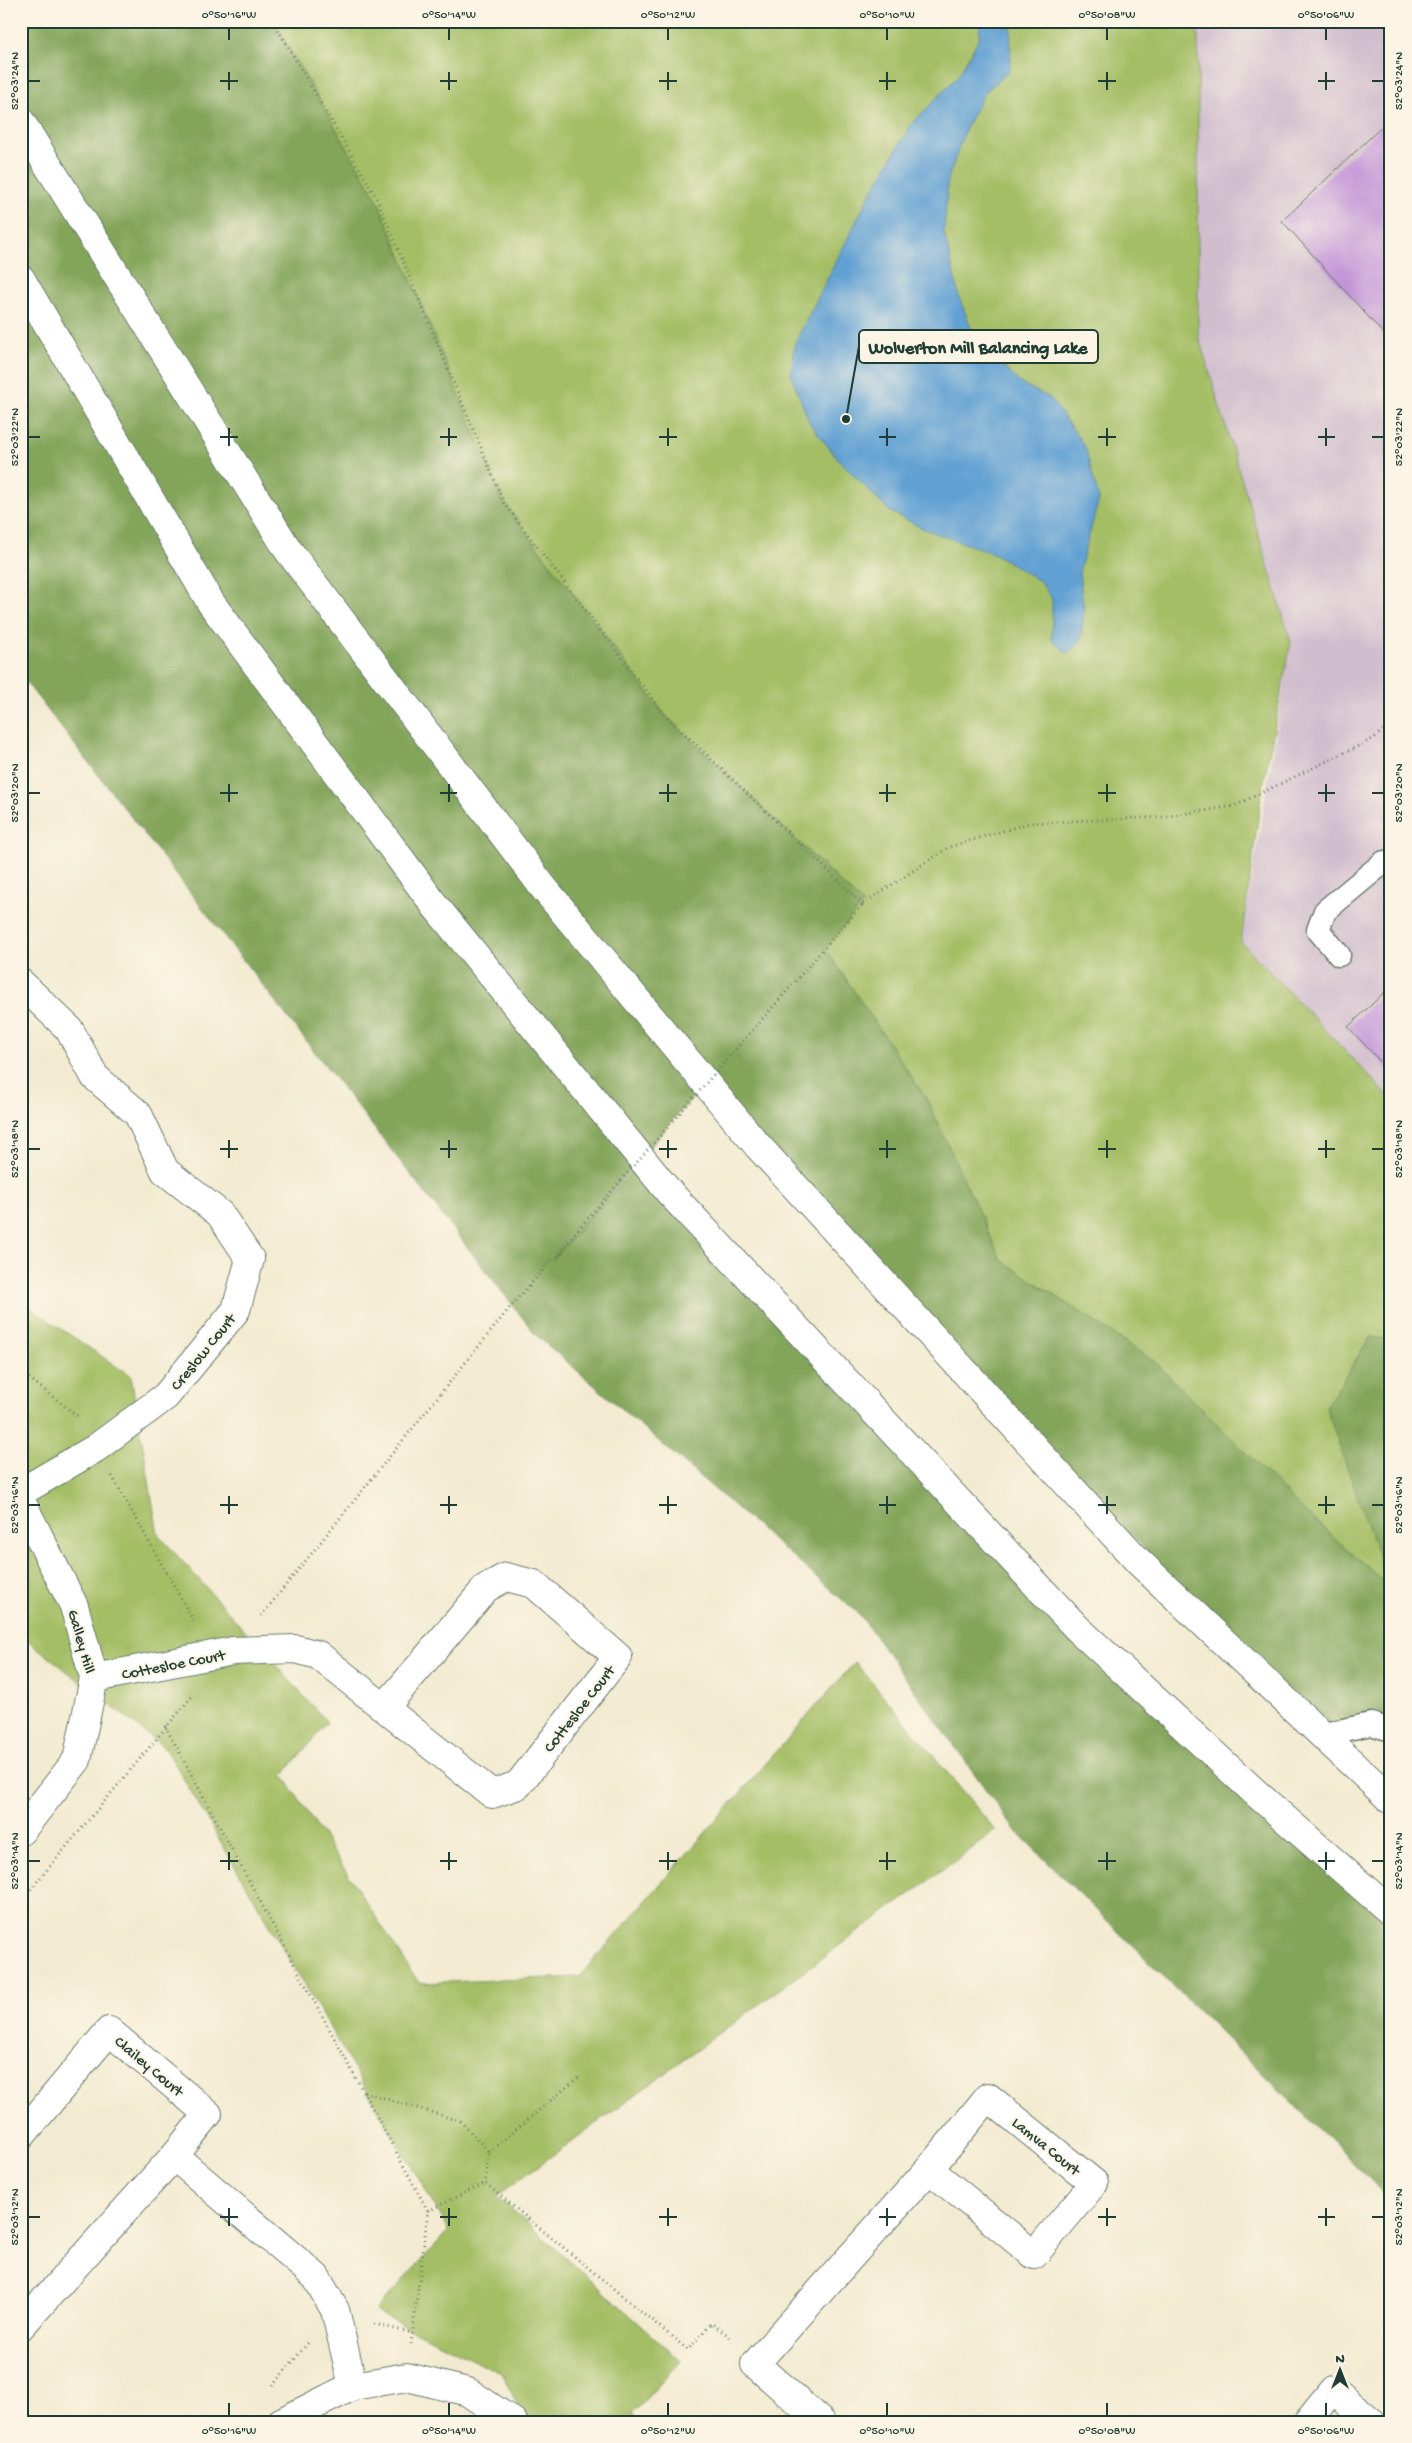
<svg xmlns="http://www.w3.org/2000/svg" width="1412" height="2443" font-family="'Gochi Hand',sans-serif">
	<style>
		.industrial { fill: #d0bdce }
		.green { fill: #a4be65; stroke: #627e4c }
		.forest { fill: #83a55a; stroke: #517147 }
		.water { fill: #61a0d3; stroke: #406e84 }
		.building { fill: #c294d8 }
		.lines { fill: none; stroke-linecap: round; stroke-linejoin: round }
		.lane-casing { stroke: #697a6b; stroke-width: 25 }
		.street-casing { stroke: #697a6b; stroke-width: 30 }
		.highway-casing { stroke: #697a6b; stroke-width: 30 }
		.path { stroke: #697a6b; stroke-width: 3; stroke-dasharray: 1 4; stroke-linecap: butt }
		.lane { stroke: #fff; stroke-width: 22 }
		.street { stroke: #fff; stroke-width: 28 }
		.highway { stroke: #fff; stroke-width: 28 }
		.path-bridge { stroke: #697a6b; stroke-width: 3; stroke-dasharray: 1 4; stroke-linecap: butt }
		.ticks { fill: none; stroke: #1f3d34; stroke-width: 2 }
		.labels { text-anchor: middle; stroke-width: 4; stroke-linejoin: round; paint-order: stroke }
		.street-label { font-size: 16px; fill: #1f3d34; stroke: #fcf5e5 }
		.leader { fill: none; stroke: #1f3d34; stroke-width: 2 }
		.callout-dot { fill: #1f3d34; stroke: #fcf5e5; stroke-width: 2 }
		.callout { fill: #fcf5e5; stroke: #1f3d34; stroke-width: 2 }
		.callout-label { font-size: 18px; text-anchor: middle; font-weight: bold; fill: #1f3d34 }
		.neatline { fill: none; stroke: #1f3d34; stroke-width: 2 }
		.ticks-label { font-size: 12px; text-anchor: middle; fill: #1f3d34 }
	</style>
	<rect width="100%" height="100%" fill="#fcf5e5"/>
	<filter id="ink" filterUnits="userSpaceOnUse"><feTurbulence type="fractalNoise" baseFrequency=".02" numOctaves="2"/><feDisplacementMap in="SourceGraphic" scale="10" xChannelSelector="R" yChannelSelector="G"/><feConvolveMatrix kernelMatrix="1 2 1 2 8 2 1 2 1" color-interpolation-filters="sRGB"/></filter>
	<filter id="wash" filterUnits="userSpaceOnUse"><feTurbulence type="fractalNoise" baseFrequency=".0096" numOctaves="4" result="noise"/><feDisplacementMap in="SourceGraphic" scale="20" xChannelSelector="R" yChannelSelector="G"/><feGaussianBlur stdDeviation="1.12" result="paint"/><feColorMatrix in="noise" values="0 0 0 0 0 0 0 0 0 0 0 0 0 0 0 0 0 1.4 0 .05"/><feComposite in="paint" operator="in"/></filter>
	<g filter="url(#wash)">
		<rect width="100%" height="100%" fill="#f3ebd1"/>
		<polygon class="industrial" points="1198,21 1391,21 1391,1099 1241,942 1291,642 1198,335"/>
		<g class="green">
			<polygon points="273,21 1198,21 1198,335 1291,642 1262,792 1241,942 1391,1099 1391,1340 1370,1337 1326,1407 1390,1587 1306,1513 1155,1362 1001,1260 927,1100 825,948 863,904 665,715 504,503 377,199"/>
			<polygon points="21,1302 131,1376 158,1534 327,1722 283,1775 419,1983 579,1977 855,1662 996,1831 497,2196 681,2361 632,2414 637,2422 529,2422 501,2373 375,2311 449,2230 166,1749 21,1635"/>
		</g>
		<polygon class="forest" points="21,21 273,21 377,199 504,503 665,715 863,904 825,948 927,1100 1001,1260 1155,1362 1306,1513 1389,1586 1326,1407 1371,1337 1391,1340 1391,1730 1320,1735 705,1083 552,1260 642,1159 1077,1628 1391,1912 1391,2200 1015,1830 860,1615 536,1335 21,676"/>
		<polygon class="water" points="980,21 1011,21 1010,70 985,92 966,127 948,179 944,232 959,297 976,341 1020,383 1050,398 1085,447 1099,499 1079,572 1084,611 1080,643 1067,653 1052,640 1052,599 1040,581 995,554 924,529 889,511 839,460 810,424 791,375 795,343 869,196 911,125 958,76 979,38"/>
		<g id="blocks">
			<g class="building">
				<polygon points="1391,118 1391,342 1282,221"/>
				<polygon points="1391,809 1391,826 1382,817"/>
				<polygon points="1391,986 1391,1073 1348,1027"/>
			</g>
		</g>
	</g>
	<g filter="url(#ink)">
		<use href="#blocks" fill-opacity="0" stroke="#697a6b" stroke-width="1"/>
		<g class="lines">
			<defs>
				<g id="lane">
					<polyline points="1339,955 1318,930 1325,911 1384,862 1391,862"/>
					<polyline points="1320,1735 1371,1724 1391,1730"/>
				</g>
				<g id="street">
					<polyline points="21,983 69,1029 95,1077 138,1114 165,1171 220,1214 250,1259 236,1310 166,1396 96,1448 21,1492"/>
					<polyline points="21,1501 74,1606 94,1678 77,1760 21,1831"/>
					<polyline points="94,1678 233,1651 296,1649 318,1655 492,1794 518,1785 618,1657 534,1584 506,1577 486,1588 385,1707"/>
					<polyline points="21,2136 109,2031 208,2114 174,2156 21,2326"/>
					<polyline points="174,2156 316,2277 335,2310 353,2386"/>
					<polyline points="281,2422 353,2386 407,2377 468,2392 513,2422"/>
					<polyline points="821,2422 755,2364 929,2169 988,2097 1094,2183 1034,2255 929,2169"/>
					<polyline points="1307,2422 1333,2390 1372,2422"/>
				</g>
				<g id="highway">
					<polyline points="21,122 288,550 543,887 758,1146 1139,1562 1391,1800"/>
					<polyline points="21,279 211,603 436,907 669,1192 1077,1628 1258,1795 1391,1912"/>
				</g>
			</defs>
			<use href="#lane" class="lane-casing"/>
			<use href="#street" class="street-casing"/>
			<use href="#highway" class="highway-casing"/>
			<g class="path">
				<polyline points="273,21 377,199 504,503 665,715 863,904 949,847 1029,823 1162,817 1234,806 1373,739 1391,723"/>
				<polyline points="21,1372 80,1418"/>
				<polyline points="112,1476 195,1623"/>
				<polyline points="261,1616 512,1305"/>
				<polyline points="165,1726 428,2211 411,2344"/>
				<polyline points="21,1901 194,1694"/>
				<polyline points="364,2092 460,2121 489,2152 485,2183 688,2350 711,2323 733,2339"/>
				<polyline points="489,2152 579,2077"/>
				<polyline points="428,2211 485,2183"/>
				<polyline points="374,2324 412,2333"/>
				<polyline points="272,2386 308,2343"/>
				<polyline points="231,2422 248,2414"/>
			</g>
			<use href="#lane" class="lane"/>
			<use href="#street" class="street"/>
			<use href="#highway" class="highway"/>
			<polyline class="path-bridge" points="512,1305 863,904"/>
		</g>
	</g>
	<path class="ticks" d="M229,28V40M449,28V40M668,28V40M887,28V40M1107,28V40M1326,28V40M229,72V90M449,72V90M668,72V90M887,72V90M1107,72V90M1326,72V90M28,81H40M220,81H238M440,81H457M659,81H677M879,81H896M1098,81H1116M1318,81H1335M1372,81H1384M229,428V446M449,428V446M668,428V446M887,428V446M1107,428V446M1326,428V446M28,437H40M220,437H238M440,437H457M659,437H677M879,437H896M1098,437H1116M1318,437H1335M1372,437H1384M229,784V802M449,784V802M668,784V802M887,784V802M1107,784V802M1326,784V802M28,793H40M220,793H238M440,793H457M659,793H677M879,793H896M1098,793H1116M1318,793H1335M1372,793H1384M229,1140V1158M449,1140V1158M668,1140V1158M887,1140V1158M1107,1140V1158M1326,1140V1158M28,1149H40M220,1149H238M440,1149H457M659,1149H677M879,1149H896M1098,1149H1116M1318,1149H1335M1372,1149H1384M229,1496V1514M449,1496V1514M668,1496V1514M887,1496V1514M1107,1496V1514M1326,1496V1514M28,1505H40M220,1505H238M440,1505H457M659,1505H677M879,1505H896M1098,1505H1116M1318,1505H1335M1372,1505H1384M229,1852V1870M449,1852V1870M668,1852V1870M887,1852V1870M1107,1852V1870M1326,1852V1870M28,1861H40M220,1861H238M440,1861H457M659,1861H677M879,1861H896M1098,1861H1116M1318,1861H1335M1372,1861H1384M229,2208V2226M449,2208V2226M668,2208V2226M887,2208V2226M1107,2208V2226M1326,2208V2226M28,2217H40M220,2217H238M440,2217H457M659,2217H677M879,2217H896M1098,2217H1116M1318,2217H1335M1372,2217H1384M229,2403V2416M449,2403V2416M668,2403V2416M887,2403V2416M1107,2403V2416M1326,2403V2416"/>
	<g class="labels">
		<g class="street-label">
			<text transform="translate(202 1351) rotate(-51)" y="6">Creslow Court</text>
			<text transform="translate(83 1641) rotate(74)" y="6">Galley Hill</text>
			<text transform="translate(173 1663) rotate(-11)" y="6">Cottesloe Court</text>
			<text transform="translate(578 1708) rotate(-52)" y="6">Cottesloe Court</text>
			<text transform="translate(150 2065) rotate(40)" y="6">Clailey Court</text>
			<text transform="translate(1047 2145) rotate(39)" y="6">Lamva Court</text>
		</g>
	</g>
	<path class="leader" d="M846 419L859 346"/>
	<circle class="callout-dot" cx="846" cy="419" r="5"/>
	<rect class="callout" x="859" y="330" width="239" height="33" rx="5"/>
	<g class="callout-label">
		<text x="978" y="353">Wolverton Mill Balancing Lake</text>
	</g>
	<rect width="1412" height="2443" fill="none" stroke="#fcf5e5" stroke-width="55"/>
	<g transform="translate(1340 2370)" stroke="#fcf5e5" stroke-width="4" paint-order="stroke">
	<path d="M0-4L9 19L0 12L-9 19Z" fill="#1f3d34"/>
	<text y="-8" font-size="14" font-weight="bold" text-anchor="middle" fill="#1f3d34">N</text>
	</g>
	<rect x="28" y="28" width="1356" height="2388" class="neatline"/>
	<g class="ticks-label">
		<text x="229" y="18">0°50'16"W</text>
		<text x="449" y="18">0°50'14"W</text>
		<text x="668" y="18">0°50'12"W</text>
		<text x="887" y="18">0°50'10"W</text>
		<text x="1107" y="18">0°50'08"W</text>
		<text x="1326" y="18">0°50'06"W</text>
		<text transform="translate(14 81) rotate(-90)" y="4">52°03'24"N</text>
		<text transform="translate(1398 81) rotate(-90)" y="4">52°03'24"N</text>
		<text transform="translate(14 437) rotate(-90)" y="4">52°03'22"N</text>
		<text transform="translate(1398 437) rotate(-90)" y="4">52°03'22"N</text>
		<text transform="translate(14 793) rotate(-90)" y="4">52°03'20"N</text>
		<text transform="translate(1398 793) rotate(-90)" y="4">52°03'20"N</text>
		<text transform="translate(14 1149) rotate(-90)" y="4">52°03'18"N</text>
		<text transform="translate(1398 1149) rotate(-90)" y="4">52°03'18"N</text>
		<text transform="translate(14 1505) rotate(-90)" y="4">52°03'16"N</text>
		<text transform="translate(1398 1505) rotate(-90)" y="4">52°03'16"N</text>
		<text transform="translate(14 1861) rotate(-90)" y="4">52°03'14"N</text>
		<text transform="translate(1398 1861) rotate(-90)" y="4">52°03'14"N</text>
		<text transform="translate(14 2217) rotate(-90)" y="4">52°03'12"N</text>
		<text transform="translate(1398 2217) rotate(-90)" y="4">52°03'12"N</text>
		<text x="229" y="2434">0°50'16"W</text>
		<text x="449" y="2434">0°50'14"W</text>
		<text x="668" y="2434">0°50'12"W</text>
		<text x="887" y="2434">0°50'10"W</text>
		<text x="1107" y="2434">0°50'08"W</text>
		<text x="1326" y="2434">0°50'06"W</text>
	</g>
</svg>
